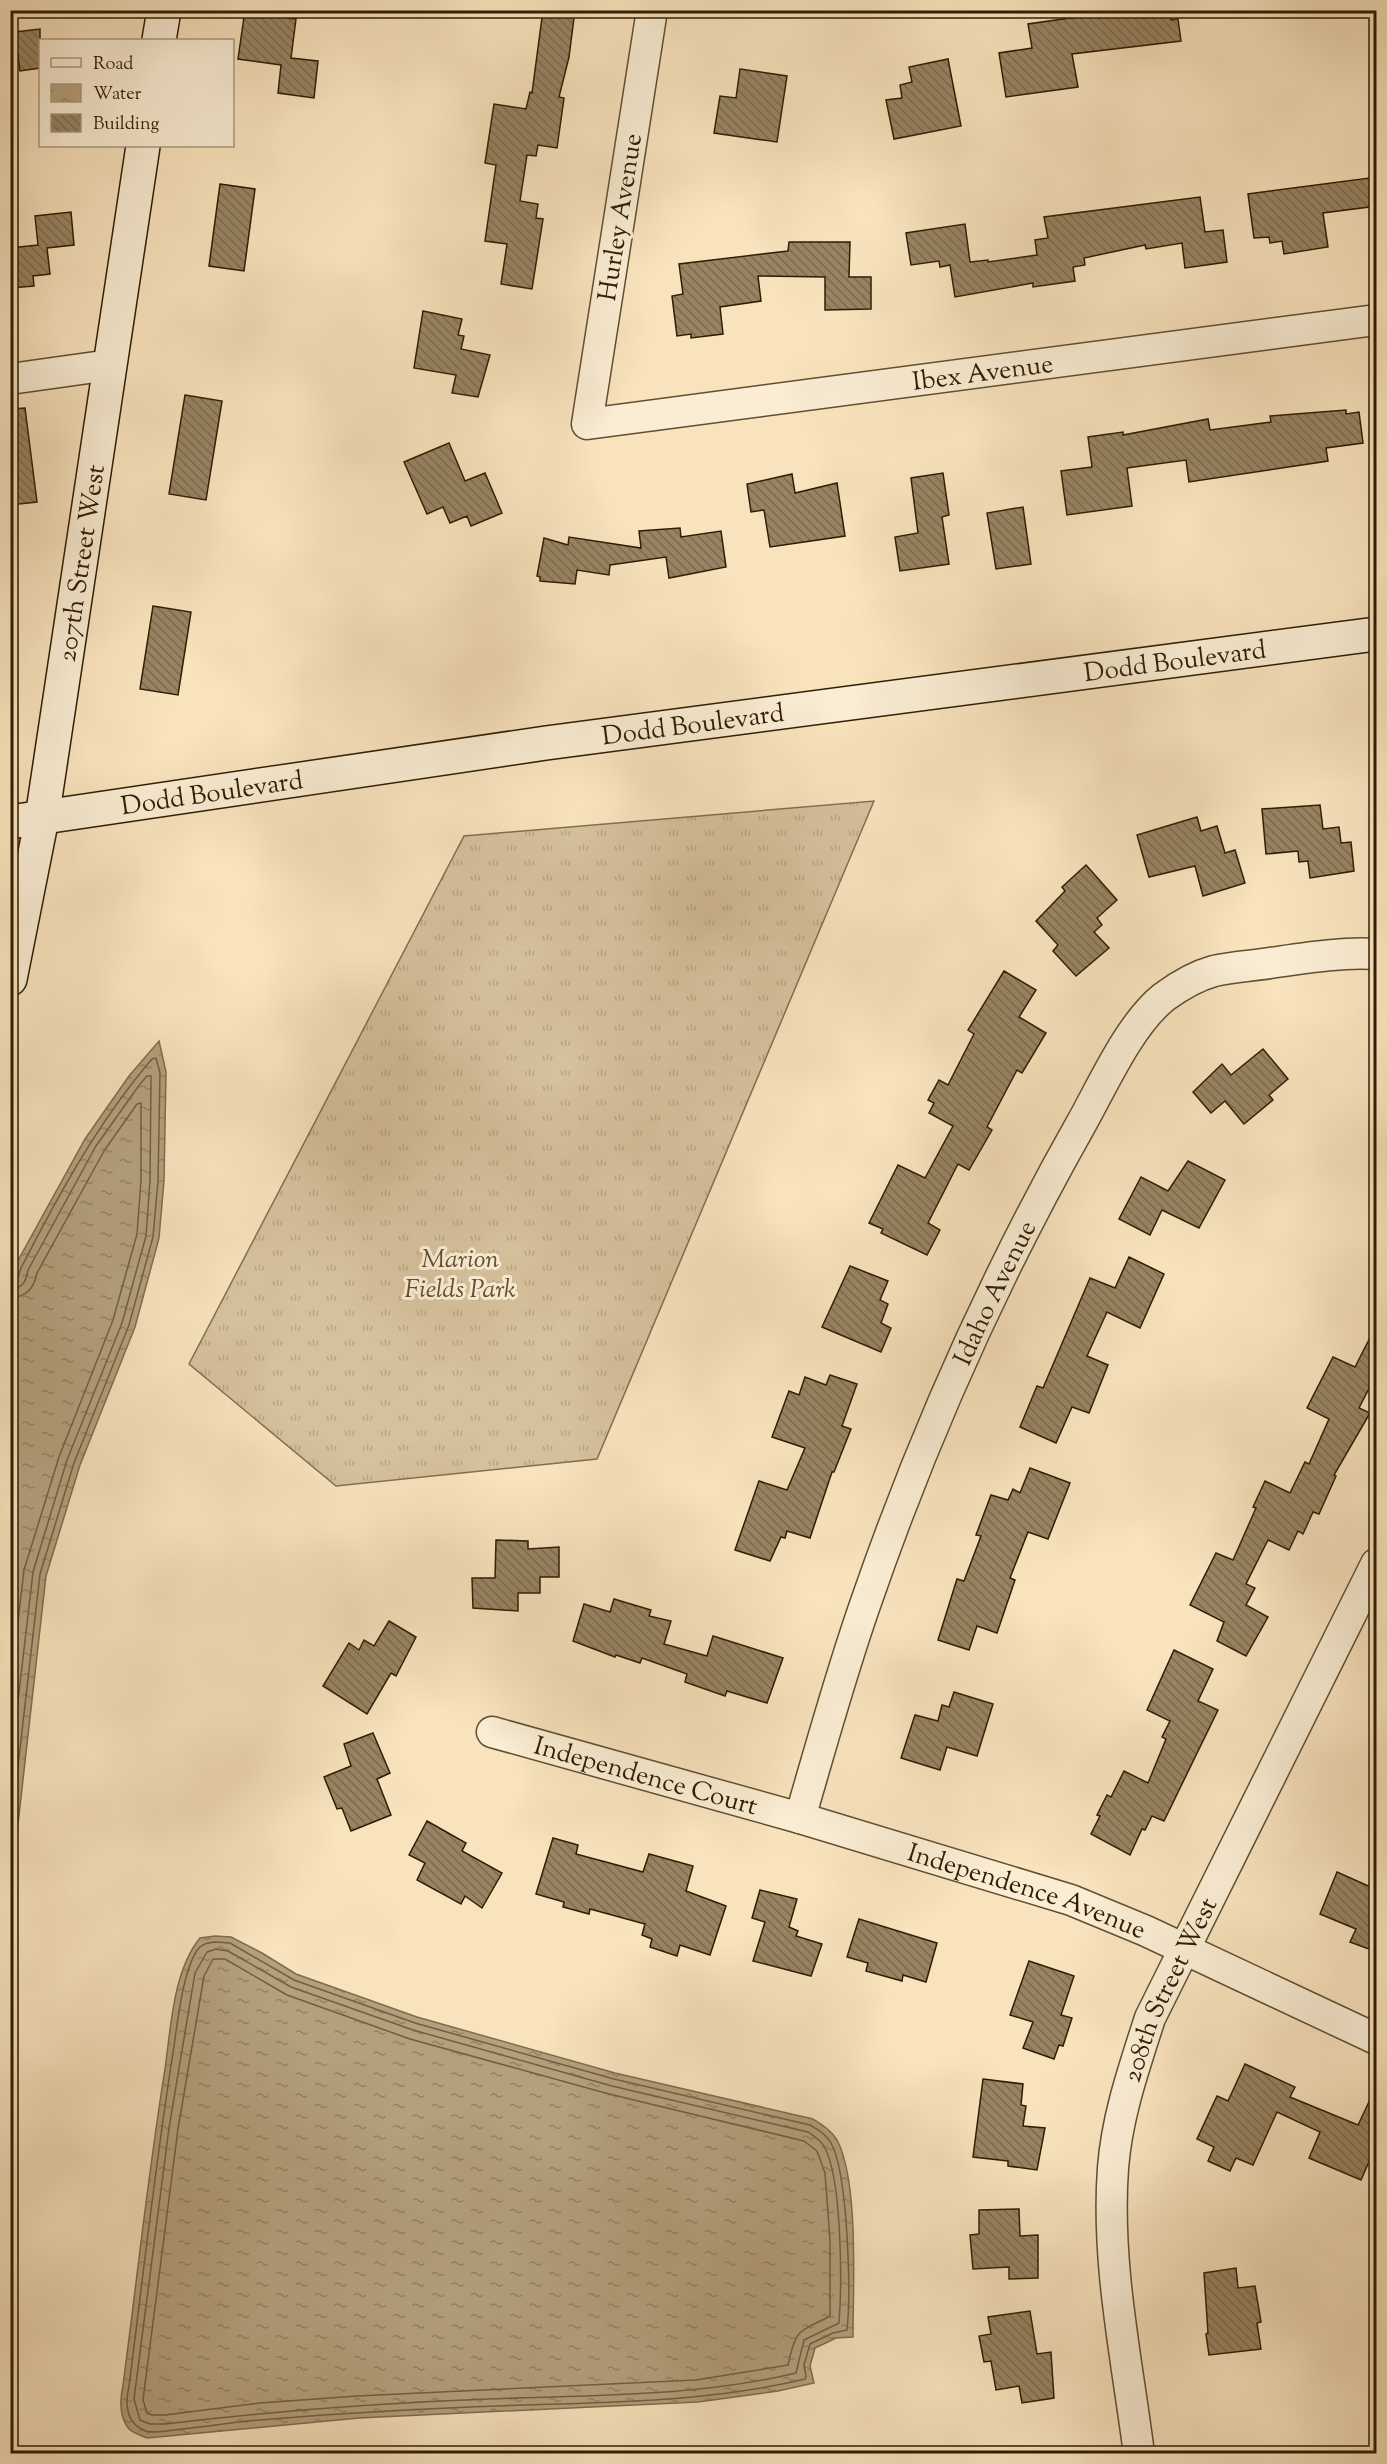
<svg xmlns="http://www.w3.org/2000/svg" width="1387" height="2464" font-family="'Sorts Mill Goudy',serif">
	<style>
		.grass { fill: url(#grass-tufts); stroke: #826f50; stroke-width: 1.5 }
		.water { fill: url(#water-ripples); stroke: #7f6c4c; stroke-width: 1.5 }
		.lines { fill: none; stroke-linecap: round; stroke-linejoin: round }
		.shore { stroke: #725e40; stroke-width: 1.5 }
		.building { fill: url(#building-back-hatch); stroke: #2f1d02; stroke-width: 1.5 }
		.street-casing { stroke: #614e31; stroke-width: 33 }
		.secondary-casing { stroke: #2f1d02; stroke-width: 36 }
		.street { stroke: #faedd4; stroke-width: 30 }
		.secondary { stroke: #faedd4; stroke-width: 33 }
		.labels { text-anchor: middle; stroke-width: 6; stroke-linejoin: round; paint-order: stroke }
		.street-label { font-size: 26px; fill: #2f1d02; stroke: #faedd4 }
		.park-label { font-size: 26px; font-style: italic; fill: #614e30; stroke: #faedd4 }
	</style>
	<defs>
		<pattern id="grass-tufts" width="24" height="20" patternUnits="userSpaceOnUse" patternTransform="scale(1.5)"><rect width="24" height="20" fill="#d6c19d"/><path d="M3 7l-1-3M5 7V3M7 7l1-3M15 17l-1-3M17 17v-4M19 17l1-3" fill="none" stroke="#b8a586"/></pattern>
		<pattern id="water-ripples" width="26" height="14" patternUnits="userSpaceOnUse" patternTransform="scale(1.5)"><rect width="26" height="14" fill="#b4a07d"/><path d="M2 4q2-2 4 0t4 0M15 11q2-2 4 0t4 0" fill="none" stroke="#938264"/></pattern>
		<pattern id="building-back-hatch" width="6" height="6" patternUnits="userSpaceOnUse" patternTransform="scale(1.5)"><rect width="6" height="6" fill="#988463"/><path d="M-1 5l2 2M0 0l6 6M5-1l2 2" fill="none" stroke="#7c6b4f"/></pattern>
	</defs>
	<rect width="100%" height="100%" fill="#f8e3bd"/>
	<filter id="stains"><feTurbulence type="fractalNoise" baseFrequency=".00333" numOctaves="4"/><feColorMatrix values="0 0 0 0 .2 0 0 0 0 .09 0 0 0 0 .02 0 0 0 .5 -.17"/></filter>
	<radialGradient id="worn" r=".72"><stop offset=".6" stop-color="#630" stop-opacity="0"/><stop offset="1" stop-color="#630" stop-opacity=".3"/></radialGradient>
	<polygon class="grass" points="874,801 597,1459 336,1486 189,1364 464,836"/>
	<g class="water">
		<polygon points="159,1041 166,1072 164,1181 159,1238 135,1327 80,1465 46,1576 11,1886 11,1291 15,1266 85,1139 129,1076"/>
		<path d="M215,1936L231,1937L262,1953L296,1974L417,2017L615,2073L813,2119C822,2125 831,2130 837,2140C859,2181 853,2288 853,2337L836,2338L815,2348L810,2366L814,2383L778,2391L698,2402L359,2418L147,2438C142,2436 133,2433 129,2429C119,2417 120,2399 123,2385C137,2280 148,2174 165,2069C171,2027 173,1971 200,1938Z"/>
	</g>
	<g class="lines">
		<g class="shore">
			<path d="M10,1281L18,1278L21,1268C59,1194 98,1122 152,1059L156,1058L160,1073L158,1181L153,1237L129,1325L74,1463L40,1574L10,1836"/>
			<path d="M10,1289C23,1289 26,1281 28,1270L96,1146L140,1084L147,1076H151L150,1180L146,1236L122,1323L67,1460L33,1572L10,1770"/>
			<path d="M10,1298C27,1297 34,1288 37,1273L104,1151L137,1104L141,1103V1180L137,1234L113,1320L59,1457L24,1570L10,1690"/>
			<path d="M215,1942L230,1943L294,1980L415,2023L614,2079L810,2125C818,2130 826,2134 831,2143C848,2173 851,2293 847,2330L833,2333L810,2344L804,2365L806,2376L805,2379C714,2401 619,2402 525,2405C441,2408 356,2412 272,2419C242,2421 212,2426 182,2429C171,2430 156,2434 146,2431C126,2424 125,2404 129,2386C143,2277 155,2168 172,2059C177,2030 181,1977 196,1952C201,1944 206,1943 215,1942Z"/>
			<path d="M216,1949L228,1951L291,1987L413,2030L612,2086L808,2132C815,2137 821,2140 825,2148C842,2181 842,2284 839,2323L804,2340L796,2373C696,2397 590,2395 488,2399C380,2403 273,2411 165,2424H150L140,2420L134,2399L169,2128L195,1973L207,1952Z"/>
			<path d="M213,1959H225L287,1995L410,2039L609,2094L804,2141L817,2151L825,2173L830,2240V2316C798,2333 796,2328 788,2365L696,2380L357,2396L260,2403L165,2415H152L147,2413L143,2400L178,2129L204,1976Z"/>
		</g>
	</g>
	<g class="building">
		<polygon points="245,10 283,10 282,17 296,19 291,58 318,61 314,98 278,93 281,65 238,59"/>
		<polygon points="543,10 575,10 569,57 559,97 564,98 557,148 538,145 536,156 527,155 520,201 538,204 536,218 543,219 532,289 501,284 507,244 485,241 496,165 485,163 494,104 526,109 530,92 532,93"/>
		<polygon points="1091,10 1170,10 1171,20 1178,19 1181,41 1072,54 1078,87 1006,97 999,53 1032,48 1028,24 1091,15"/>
		<polygon points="40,29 40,68 20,71 15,32"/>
		<polygon points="948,59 961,126 894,139 886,100 902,98 900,85 912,82 909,67"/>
		<polygon points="740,69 787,76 777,142 714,133 720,96 736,98"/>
		<polygon points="1377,177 1377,206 1323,213 1328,247 1284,254 1282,241 1270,243 1269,237 1254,238 1248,194"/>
		<polygon points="220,184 255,189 244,271 209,266"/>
		<polygon points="1200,197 1205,232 1223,230 1227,262 1185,268 1182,243 1146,249 1145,245 1084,258 1085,265 1073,267 1075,281 1033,287 1033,283 955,297 950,265 940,267 939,261 911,265 906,233 965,224 970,262 988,260 988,262 1037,255 1035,240 1048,238 1044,217"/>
		<polygon points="71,212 74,245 47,248 50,274 33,276 34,286 10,288 10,248 38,245 35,216"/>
		<polygon points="789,242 850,242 849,277 871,277 871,309 825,310 825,277 758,276 761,301 720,307 723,334 691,338 691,334 677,336 672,296 683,294 679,264 788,251"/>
		<polygon points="423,311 462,319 458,335 464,336 461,349 490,355 478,397 452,393 456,375 414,368"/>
		<polygon points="185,395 222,401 206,500 169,494"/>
		<polygon points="25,408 37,502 10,505 10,409"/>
		<polygon points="1346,410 1346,414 1359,412 1363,443 1326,448 1328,461 1189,482 1186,460 1127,468 1132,506 1067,515 1061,471 1092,467 1088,437 1123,432 1123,435 1208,419 1210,430 1271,422 1270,416"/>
		<polygon points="449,443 465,481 485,473 502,513 471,526 467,516 450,523 443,507 427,514 404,462"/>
		<polygon points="943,473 949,515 942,517 949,564 900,571 895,537 918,533 911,478"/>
		<polygon points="792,474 795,493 837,483 845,536 770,547 764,510 751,512 747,484"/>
		<polygon points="1023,507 1031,564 996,569 987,513"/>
		<polygon points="680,528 681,537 721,531 726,567 669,578 666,557 610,565 609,575 577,570 575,584 540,581 540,577 537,576 544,538 568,545 569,537 641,548 639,531"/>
		<polygon points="153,606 191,612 178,695 140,689"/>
		<polygon points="1320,805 1323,829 1339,827 1341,843 1351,842 1354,871 1310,878 1308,861 1299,862 1298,851 1266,854 1262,809"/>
		<polygon points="1197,817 1201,831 1217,826 1225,853 1235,850 1245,883 1203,896 1195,866 1149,877 1137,835"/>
		<polygon points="1086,865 1117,900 1097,918 1102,925 1094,932 1109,948 1076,976 1053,951 1058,945 1036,921 1065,891 1062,887"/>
		<polygon points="1004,971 1036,990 1019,1017 1046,1033 1022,1073 1017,1070 987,1127 992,1130 969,1170 958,1164 928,1223 940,1230 927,1255 881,1233 883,1229 869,1223 898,1165 925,1178 953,1126 929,1113 934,1103 928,1100 939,1080 948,1085 974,1034 968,1030"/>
		<polygon points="1263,1049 1288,1079 1269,1095 1273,1100 1244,1124 1225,1101 1211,1113 1193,1092 1222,1064 1231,1075"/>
		<polygon points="1188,1161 1225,1180 1199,1228 1162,1210 1150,1235 1119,1219 1141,1177 1168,1191"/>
		<polygon points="1129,1257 1164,1274 1140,1328 1107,1312 1087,1356 1108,1365 1089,1413 1072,1407 1056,1443 1020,1427 1037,1386 1043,1388 1090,1278 1115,1288"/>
		<polygon points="850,1266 888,1281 880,1300 888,1304 881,1323 891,1328 881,1352 822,1327"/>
		<polygon points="1377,1324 1377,1373 1359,1408 1370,1413 1334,1475 1336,1476 1319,1514 1313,1512 1303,1534 1298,1531 1289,1550 1268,1540 1246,1584 1255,1588 1246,1605 1268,1617 1246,1656 1217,1641 1224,1622 1190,1605 1216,1553 1233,1560 1256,1508 1253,1507 1265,1481 1290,1493 1305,1462 1309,1464 1329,1419 1307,1408 1333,1357 1355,1367"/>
		<polygon points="830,1375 857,1384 842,1426 851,1429 834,1472 832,1472 810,1538 787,1531 785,1538 781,1537 770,1561 735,1550 759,1481 787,1490 805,1448 772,1437 789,1391 799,1395 805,1377 826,1385"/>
		<polygon points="1030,1468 1070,1483 1048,1539 1028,1532 1010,1578 1015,1580 997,1633 977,1626 969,1650 938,1640 957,1579 964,1581 981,1536 976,1535 991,1495 1008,1500 1013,1489 1020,1493"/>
		<polygon points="496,1540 528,1541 528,1549 559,1547 559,1577 540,1577 540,1593 518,1593 518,1611 473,1608 472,1578 495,1578"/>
		<polygon points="614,1599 651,1610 649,1616 671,1621 664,1644 707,1656 713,1636 783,1658 767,1703 727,1691 725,1696 685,1682 687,1674 642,1658 640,1663 616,1655 615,1657 573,1641 584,1604 610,1612"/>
		<polygon points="389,1621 416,1637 396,1676 391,1673 367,1714 323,1686 349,1643 359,1650 364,1640 374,1646"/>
		<polygon points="1174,1650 1213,1669 1198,1701 1218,1710 1164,1821 1152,1816 1145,1830 1142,1829 1130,1855 1091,1834 1100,1816 1097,1815 1107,1795 1111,1797 1124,1771 1148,1783 1166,1739 1162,1737 1170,1721 1147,1710"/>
		<polygon points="954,1692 993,1704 977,1756 947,1747 940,1770 901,1758 915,1715 938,1721 942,1705 949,1707"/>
		<polygon points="373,1733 390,1773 377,1779 391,1815 351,1831 342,1808 337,1809 324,1777 351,1766 344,1744"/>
		<polygon points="427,1821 466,1843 462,1851 502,1873 482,1908 465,1896 461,1904 417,1880 425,1863 409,1855"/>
		<polygon points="553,1838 578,1845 576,1854 643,1872 649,1854 693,1866 686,1891 726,1906 710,1955 680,1945 677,1956 650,1947 652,1939 642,1935 645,1924 590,1909 589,1914 563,1907 564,1902 536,1894"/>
		<polygon points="1337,1872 1375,1889 1377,1887 1377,1952 1350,1942 1356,1929 1320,1914"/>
		<polygon points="760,1890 797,1899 789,1927 798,1931 796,1936 822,1944 811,1976 753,1961 765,1922 752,1918"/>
		<polygon points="859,1919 937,1943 926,1982 903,1975 902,1981 866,1971 868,1963 847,1957"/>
		<polygon points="1029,1961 1074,1976 1061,2015 1072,2018 1063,2046 1059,2045 1054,2059 1023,2048 1033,2022 1010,2015"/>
		<polygon points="1245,2064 1295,2087 1290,2097 1358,2125 1377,2085 1377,2159 1371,2157 1361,2180 1309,2158 1320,2132 1277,2112 1253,2165 1236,2158 1230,2171 1208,2161 1214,2147 1197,2139 1217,2096 1228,2101"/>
		<polygon points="983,2079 1023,2084 1021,2105 1026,2106 1023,2126 1045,2128 1037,2170 1008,2166 1008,2161 973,2157"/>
		<polygon points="1019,2209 1020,2236 1038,2235 1038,2278 1009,2279 1009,2267 973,2269 970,2235 979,2234 979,2210"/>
		<polygon points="1236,2268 1238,2288 1255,2286 1261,2322 1257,2323 1261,2349 1209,2355 1206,2334 1208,2333 1204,2273"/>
		<polygon points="1030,2311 1037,2354 1051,2352 1054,2398 1022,2403 1019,2386 996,2390 991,2361 984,2362 979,2336 991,2334 988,2317"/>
	</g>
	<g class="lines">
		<defs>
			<g id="street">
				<path id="s1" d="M652,10L587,424L1376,320"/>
				<polyline points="10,379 110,365"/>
				<path id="s2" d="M492,1732L800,1818L1071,1900L1146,1931L1376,2039"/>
				<path id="s3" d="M800,1818C821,1746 841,1673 866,1602C923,1437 995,1276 1081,1124C1103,1085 1129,1025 1164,997C1179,986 1196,976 1214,971C1232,967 1251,966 1270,963C1305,958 1341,952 1376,954"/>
				<path id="s4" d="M1139,2454C1127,2359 1106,2264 1113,2168C1117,2116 1134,2068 1150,2018L1376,1564"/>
			</g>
			<g id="secondary">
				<polyline points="159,40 164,10"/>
				<path id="s5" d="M10,822L546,743L1376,634"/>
				<path id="s6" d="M10,979L42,818L143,146"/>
			</g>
		</defs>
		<use href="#street" class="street-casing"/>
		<use href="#secondary" class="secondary-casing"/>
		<use href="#street" class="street"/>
		<use href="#secondary" class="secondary"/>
	</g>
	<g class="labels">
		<g class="street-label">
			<text transform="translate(619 217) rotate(-81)" y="9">Hurley Avenue</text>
			<text dy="9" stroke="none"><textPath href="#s1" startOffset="818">Ibex Avenue</textPath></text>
			<text dy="9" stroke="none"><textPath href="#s6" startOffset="422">207th Street West</textPath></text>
			<text dy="9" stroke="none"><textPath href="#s5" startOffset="1176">Dodd Boulevard</textPath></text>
			<text dy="9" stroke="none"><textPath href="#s5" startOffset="690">Dodd Boulevard</textPath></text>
			<text dy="9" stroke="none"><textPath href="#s5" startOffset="204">Dodd Boulevard</textPath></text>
			<text dy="9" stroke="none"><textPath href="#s3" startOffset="561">Idaho Avenue</textPath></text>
			<text dy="9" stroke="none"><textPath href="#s2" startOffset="160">Independence Court</textPath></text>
			<text dy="9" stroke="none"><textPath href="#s2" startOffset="558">Independence Avenue</textPath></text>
			<text dy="9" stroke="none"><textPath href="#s4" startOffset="476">208th Street West</textPath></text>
		</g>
		<g class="park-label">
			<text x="460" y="1267">Marion<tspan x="460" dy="30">Fields Park</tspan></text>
		</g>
	</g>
	<rect width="1387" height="2464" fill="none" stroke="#f8e3bd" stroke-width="36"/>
	<rect x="12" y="12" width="1363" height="2440" fill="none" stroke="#2f1d02" stroke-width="3"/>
	<rect x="18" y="18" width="1351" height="2428" fill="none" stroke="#2f1d02" stroke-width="1.5"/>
	<rect x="39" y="39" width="195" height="108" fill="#faedd4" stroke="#a99a80" stroke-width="1.5"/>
	<rect x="51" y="58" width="30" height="9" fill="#faedd4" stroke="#a99a80" stroke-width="1.5"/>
	<text x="93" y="69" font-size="18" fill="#2f1d02">Road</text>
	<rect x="51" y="84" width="30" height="18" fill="url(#water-ripples)" stroke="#a99a80" stroke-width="1.5"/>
	<text x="93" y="99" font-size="18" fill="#2f1d02">Water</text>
	<rect x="51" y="114" width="30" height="18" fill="url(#building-back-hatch)" stroke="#a99a80" stroke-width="1.5"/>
	<text x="93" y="129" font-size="18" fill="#2f1d02">Building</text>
	<rect width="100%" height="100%" filter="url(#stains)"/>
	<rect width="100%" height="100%" fill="url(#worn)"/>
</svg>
